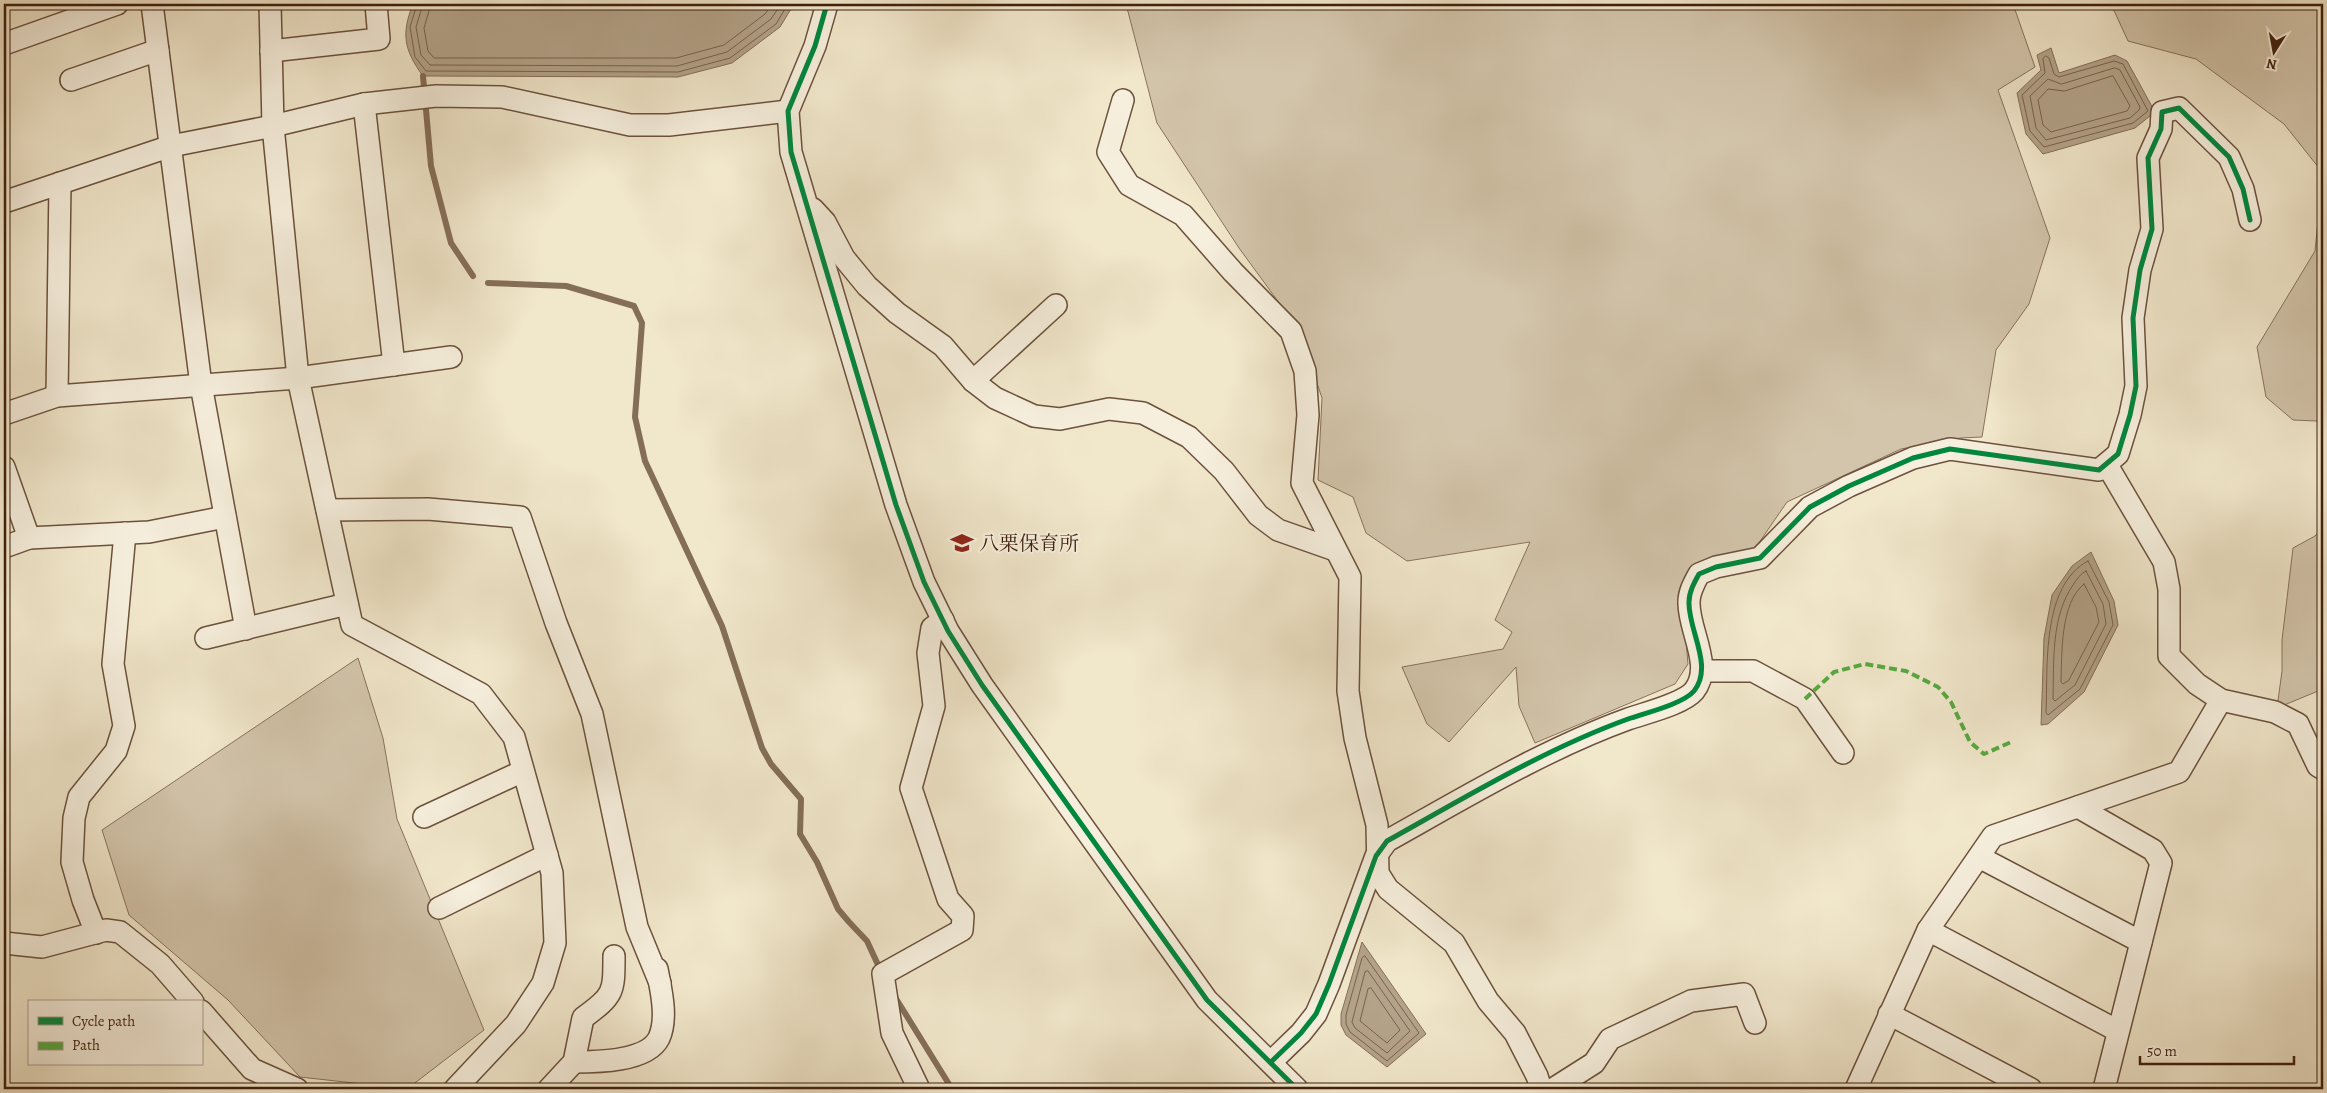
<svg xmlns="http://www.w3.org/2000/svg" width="2327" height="1093" font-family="Alegreya,'Noto Serif JP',serif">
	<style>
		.green { fill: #d3c5ab; stroke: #89725c }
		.water { fill: #b4a38a; stroke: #856e58 }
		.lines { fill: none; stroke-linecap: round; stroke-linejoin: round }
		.shore { stroke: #7a614b; stroke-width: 1 }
		.stream { stroke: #856e58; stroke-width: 6 }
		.minor-casing { stroke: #6c513c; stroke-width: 24 }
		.minor { stroke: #f6efdd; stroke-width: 21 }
		.quiet { stroke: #56aa41; stroke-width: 4; stroke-dasharray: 8 4; stroke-linecap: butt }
		.cycleway-casing { stroke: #f6efdd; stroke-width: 8 }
		.cycleway { stroke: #00873e; stroke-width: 5 }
		.labels { text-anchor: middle; stroke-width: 4.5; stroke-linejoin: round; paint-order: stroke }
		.poi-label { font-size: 20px; fill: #3f1f0c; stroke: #f6efdd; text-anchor: start }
	</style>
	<rect width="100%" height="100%" fill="#f1e7cb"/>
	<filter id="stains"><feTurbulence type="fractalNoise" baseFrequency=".004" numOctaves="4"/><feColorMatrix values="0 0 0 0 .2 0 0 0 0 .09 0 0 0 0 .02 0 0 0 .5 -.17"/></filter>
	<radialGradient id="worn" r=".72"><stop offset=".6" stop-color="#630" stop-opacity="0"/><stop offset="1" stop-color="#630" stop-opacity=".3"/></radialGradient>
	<g class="green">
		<polygon points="1126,4 2013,4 2035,67 1998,90 2050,238 2029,304 1996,350 1982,437 1960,438 1901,449 1787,502 1754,550 1682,595 1688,664 1675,684 1535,743 1519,706 1516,667 1449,742 1427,724 1402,667 1503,649 1512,632 1495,620 1530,542 1407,561 1366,533 1353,497 1318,480 1322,398 1299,330 1239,248 1157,123"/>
		<polygon points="2111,4 2323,4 2323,445 2317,421 2293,420 2266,397 2257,347 2315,251 2323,173 2284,124 2196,59 2128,41"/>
		<polygon points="2323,527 2323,689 2277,708 2282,671 2282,640 2293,548 2315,536"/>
		<polygon points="358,658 383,738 397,819 484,1030 407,1089 300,1077 228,1000 129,915 102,830"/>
	</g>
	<g class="water">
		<path d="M413,4H794L780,27L732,63L678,77L423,76C404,50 401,34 413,4Z"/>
		<polygon points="2051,48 2059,73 2115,55 2127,61 2155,112 2135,128 2043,154 2026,134 2017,93 2041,70 2037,55"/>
		<polygon points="2091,552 2114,601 2118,625 2084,692 2048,724 2041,725 2044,638 2052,595 2072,566"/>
		<polygon points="1362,942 1426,1034 1387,1067 1346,1035 1341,1025 1341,1014"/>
	</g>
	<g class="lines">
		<g class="shore">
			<polyline points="417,4 410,27 415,57 426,71 678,72 730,58 776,24 788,4"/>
			<polyline points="423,4 416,27 421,55 430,65 677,66 727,52 771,19 781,4"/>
			<polyline points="431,4 424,28 428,51 434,58 676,58 724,45 765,14 772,4"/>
			<polygon points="2046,56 2049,58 2054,74 2059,77 2114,61 2123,64 2148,111 2133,123 2044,147 2030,131 2022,95 2045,73 2043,59"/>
			<polygon points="2115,68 2120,70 2140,107 2139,110 2130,118 2046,140 2036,128 2030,96 2048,79 2061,84"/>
			<polygon points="2113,76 2130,106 2127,111 2051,132 2043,125 2038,100 2048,89 2064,91"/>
			<path d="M2088,561L2109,602L2113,625L2080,689L2048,715L2046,713C2048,667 2041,586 2088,561Z"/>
			<path d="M2086,571L2103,604L2106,624L2075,685L2055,701L2053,699C2054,661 2051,617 2073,585C2077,579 2080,574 2086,571Z"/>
			<path d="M2084,584L2096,607L2099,622L2069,680L2063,684L2061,682C2062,654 2060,603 2084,584Z"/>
			<polygon points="1365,956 1419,1033 1387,1061 1350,1032 1346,1024 1346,1015 1362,958"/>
			<polygon points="1368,971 1410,1031 1387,1053 1355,1028 1352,1022 1365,972"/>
			<polygon points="1371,988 1400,1030 1387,1043 1360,1021 1368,989"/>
		</g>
		<g class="stream">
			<polyline points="423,76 431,166 451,243 473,276"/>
			<polyline points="488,283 566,286 634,306 642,323 635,417 645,461 722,626 762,748 771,764 801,799 800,834 817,862 838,909 849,922 867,941 879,967"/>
			<polyline points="895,997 952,1089"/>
		</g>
		<defs>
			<g id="minor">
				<polyline points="152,4 201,385 246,629"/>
				<polyline points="270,4 273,126 298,378 352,625 481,694 514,737 552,873 555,943 543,983 516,1024 455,1089"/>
				<polyline points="827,4 815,46 788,111 791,152 896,505 924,582 948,631 982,685 1207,1000 1297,1089"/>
				<polyline points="4,44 117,4"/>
				<polyline points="271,51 379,39 376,4"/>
				<polyline points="71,80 158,50"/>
				<polyline points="1123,100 1108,152 1129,185 1183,215 1233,272 1291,331 1305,371 1308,415 1302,483 1350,577 1348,691 1355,738 1377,825 1378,873 1388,889 1454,943 1488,1001 1515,1033 1537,1076 1541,1089"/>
				<polyline points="364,104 394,365"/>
				<polyline points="4,202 171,146 273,126 364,104 436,96 502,97 630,125 669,125 788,111"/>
				<polyline points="813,209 825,222 844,258 867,286 897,313 943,346 973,381 995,398 1034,416 1060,419 1109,409 1143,413 1189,437 1224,471 1258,515 1278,530 1335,550"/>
				<polyline points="973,381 1056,305"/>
				<polyline points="57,396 60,183"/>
				<polyline points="4,414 57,396 298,378 451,357"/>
				<polyline points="2107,465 2164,562 2169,589 2169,656 2197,684 2221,700 2275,712 2298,724 2318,766 2323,769"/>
				<polyline points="4,467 29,538"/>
				<polyline points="327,510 428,509 520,517 556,623 592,714 637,927 660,983"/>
				<polyline points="4,547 29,538 149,532 225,517"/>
				<polyline points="206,638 347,604"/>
				<polyline points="1702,671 1753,671 1805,699 1843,753"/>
				<polyline points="2078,807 2153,850 2161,863 2104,1089"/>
				<polyline points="424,817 523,771"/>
				<polyline points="1979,857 2141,942"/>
				<polyline points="439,908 547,855"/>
				<polyline points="1928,930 2118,1031"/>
				<polyline points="96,933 83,900 72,862 74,818 79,797 116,751 124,726 113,664 125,533"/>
				<polyline points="4,943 42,947 106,930 120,932 160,964 193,1002"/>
				<polyline points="201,1011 252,1069 297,1089"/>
				<polyline points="1889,1014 2031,1089"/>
				<path d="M574,1062C596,1062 647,1062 659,1038C668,1018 661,990 657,969"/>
				<path d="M1271,1062L1301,1033L1316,1014L1329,984L1376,856L1387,841C1464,798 1545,749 1628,719C1645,713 1683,704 1694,691C1714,666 1688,630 1689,602C1689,592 1694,583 1699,574L1716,567L1760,558L1810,507L1849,486L1913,458L1950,449L2099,470L2118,454L2130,415L2136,386L2133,318L2140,270L2152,229L2148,158L2161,129L2162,112L2179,108L2229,157L2243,189L2250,220"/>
				<path d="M549,1089L574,1062L583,1018C614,995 614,993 614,956"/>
				<polyline points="919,1089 892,1033 883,974 962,930 963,916 948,899 911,788 934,706 928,653 932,628 943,620"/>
				<polyline points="1553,1089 1594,1063 1610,1039 1691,1001 1744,994 1755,1023"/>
				<polyline points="1856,1089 1928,930 1993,836 2179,772 2221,700"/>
			</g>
		</defs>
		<use href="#minor" class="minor-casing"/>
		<use href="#minor" class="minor"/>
		<polyline class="quiet" points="1805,699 1834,672 1865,664 1906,671 1938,687 1951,702 1970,742 1984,754 2011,742"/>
		<defs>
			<g id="cycleway">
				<polyline points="827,4 815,46 788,111 791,152 896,505 924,582 948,631 982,685 1207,1000 1297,1089"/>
				<path d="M1271,1062L1301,1033L1316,1014L1329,984L1376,856L1387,841C1464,798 1545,749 1628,719C1645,713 1683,704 1694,691C1714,666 1688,630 1689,602C1689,592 1694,583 1699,574L1716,567L1760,558L1810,507L1849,486L1913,458L1950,449L2099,470L2118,454L2130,415L2136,386L2133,318L2140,270L2152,229L2148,158L2161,129L2162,112L2179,108L2229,157L2243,189L2250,220"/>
			</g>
		</defs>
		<use href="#cycleway" class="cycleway-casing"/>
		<use href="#cycleway" class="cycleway"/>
	</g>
	<defs>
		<symbol id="school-bare" viewBox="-9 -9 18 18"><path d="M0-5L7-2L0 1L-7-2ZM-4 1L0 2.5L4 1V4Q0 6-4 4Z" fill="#8f2418" stroke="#f6efdd" stroke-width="2.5" paint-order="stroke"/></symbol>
	</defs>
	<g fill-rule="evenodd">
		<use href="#school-bare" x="946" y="527" width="32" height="32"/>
	</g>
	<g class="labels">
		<g class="poi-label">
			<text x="979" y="550">八栗保育所</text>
		</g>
	</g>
	<rect width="2327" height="1093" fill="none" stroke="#f1e7cb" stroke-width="20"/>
	<rect x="5" y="5" width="2317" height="1083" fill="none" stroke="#3f1f0c" stroke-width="2.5"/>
	<rect x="10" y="10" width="2307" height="1073" fill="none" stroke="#3f1f0c"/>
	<rect x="28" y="1000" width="175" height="65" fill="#f6efdd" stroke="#ad9c89"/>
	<rect x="38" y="1017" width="25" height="8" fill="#00873e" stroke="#ad9c89"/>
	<text x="72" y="1026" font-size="15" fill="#3f1f0c">Cycle path</text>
	<rect x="38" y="1042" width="25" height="8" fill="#56aa41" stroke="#ad9c89"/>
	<text x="72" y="1050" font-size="15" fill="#3f1f0c">Path</text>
	<g transform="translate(2274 52) rotate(191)" stroke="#f6efdd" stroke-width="4" paint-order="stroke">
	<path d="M0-4L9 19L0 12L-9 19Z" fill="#3f1f0c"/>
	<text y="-8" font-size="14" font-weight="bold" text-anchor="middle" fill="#3f1f0c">N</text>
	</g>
	<path d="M2140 1056v8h154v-8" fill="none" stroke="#3f1f0c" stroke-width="2.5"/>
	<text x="2147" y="1056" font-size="15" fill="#3f1f0c" stroke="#f6efdd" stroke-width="4" paint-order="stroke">50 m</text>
	<rect width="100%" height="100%" filter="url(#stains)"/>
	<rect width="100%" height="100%" fill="url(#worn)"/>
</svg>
